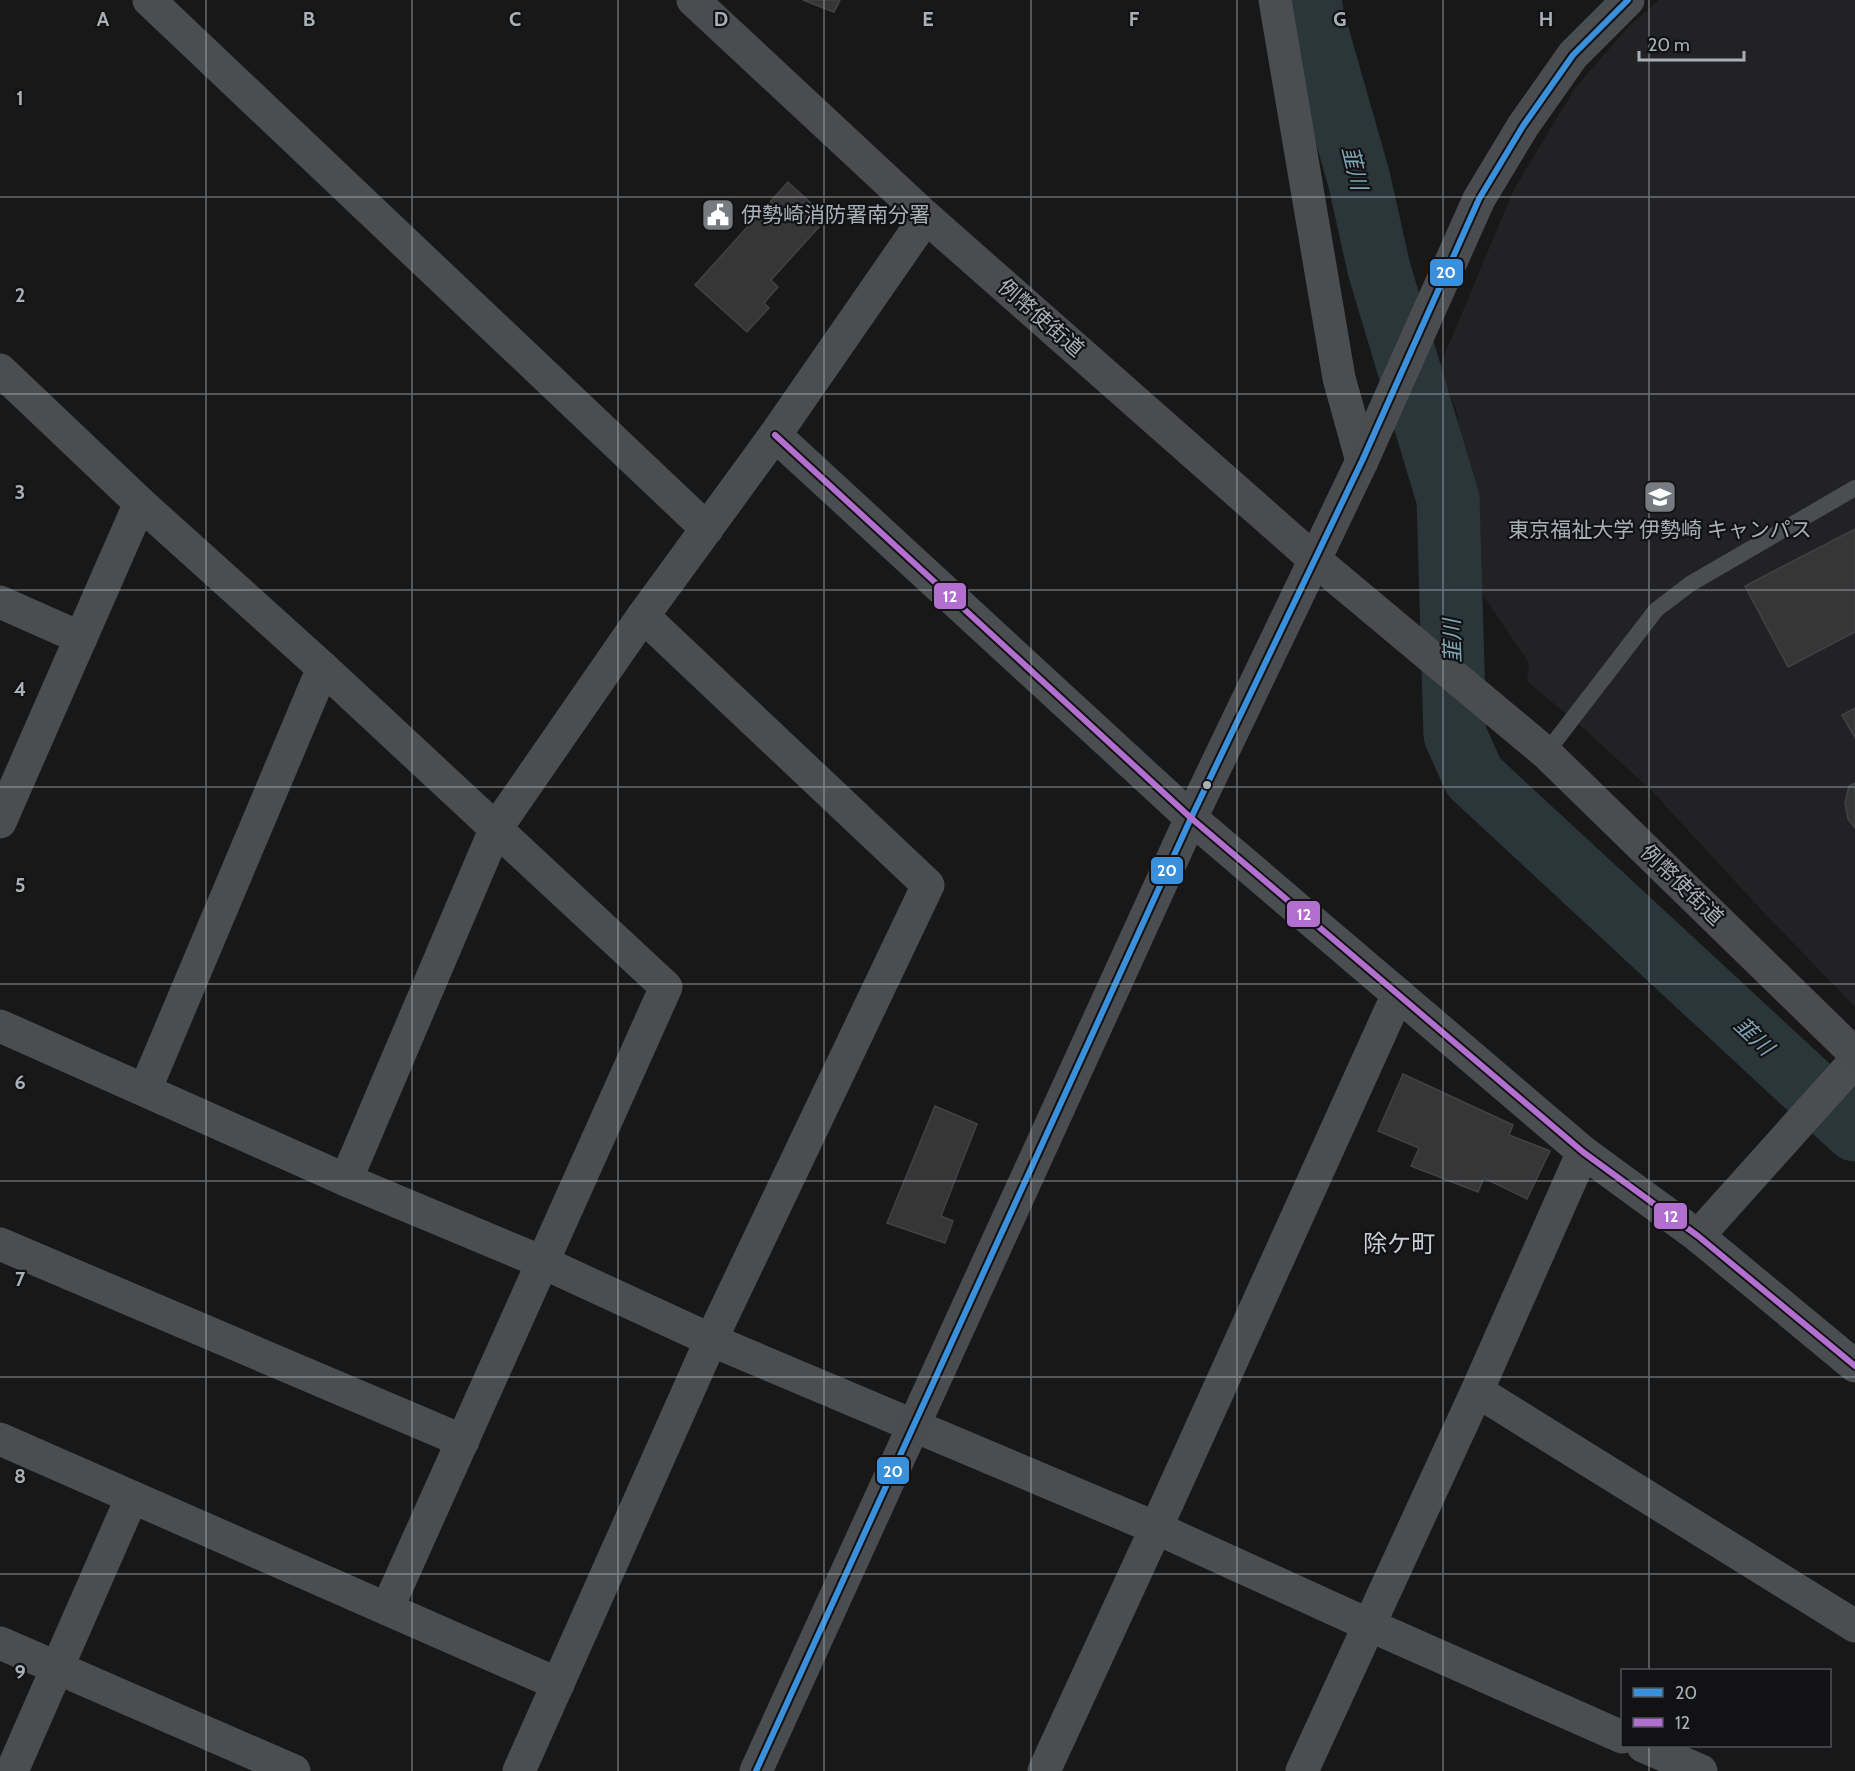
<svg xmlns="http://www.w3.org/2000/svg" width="1855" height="1771" font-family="Cabin,'Noto Sans JP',sans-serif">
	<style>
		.built { fill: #222224 }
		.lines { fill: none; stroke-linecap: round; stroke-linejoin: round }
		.river { stroke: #2a363a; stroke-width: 63 }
		.building { fill: #363637; stroke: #404244; stroke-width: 1.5 }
		.lane { stroke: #4b4e51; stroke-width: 16 }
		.street { stroke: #4b4e51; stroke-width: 33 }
		.secondary { stroke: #4a4c4f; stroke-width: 33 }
		.bus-1-casing { stroke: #121214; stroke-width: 10 }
		.bus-2-casing { stroke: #121214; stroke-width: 10 }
		.bus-1 { stroke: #3a90db; stroke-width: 6 }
		.bus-2 { stroke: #b36fd0; stroke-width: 6 }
		.grid { fill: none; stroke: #a8b1b9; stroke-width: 1.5; stroke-opacity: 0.55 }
		.bus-dot { fill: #a8b1b9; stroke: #121214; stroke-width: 2 }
		.labels { text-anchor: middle; stroke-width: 4.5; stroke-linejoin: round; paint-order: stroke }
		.poi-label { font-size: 21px; fill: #a8b1b9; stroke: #121214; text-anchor: start }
		.street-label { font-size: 21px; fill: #a8b1b9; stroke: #121214 }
		.water-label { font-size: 22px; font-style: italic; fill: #7fa5b5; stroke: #121214 }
		.quarter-label { font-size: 24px; fill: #c9cfd5; stroke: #121214 }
		.grid-label { font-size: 20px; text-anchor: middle; font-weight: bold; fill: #a8b1b9; stroke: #121214; stroke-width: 4.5; stroke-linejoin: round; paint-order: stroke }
		.line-badge { stroke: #121214; stroke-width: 2 }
		.badge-label { font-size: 16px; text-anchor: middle; font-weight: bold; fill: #fff }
	</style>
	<rect width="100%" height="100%" fill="#181818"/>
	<polygon class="built" points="1659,0 1855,0 1855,1007 1753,901 1652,791 1583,728 1527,681 1529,663 1474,582 1457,412 1439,368 1514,189 1575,88 1630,25"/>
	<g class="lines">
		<polyline class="river" points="1310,0 1313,18 1359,179 1379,269 1448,499 1455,735 1474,777 1855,1130"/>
	</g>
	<g class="building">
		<polygon points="803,0 840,0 834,12"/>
		<polygon points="788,182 827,218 771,280 778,287 764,303 769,308 747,332 695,285"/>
		<polygon points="1855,529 1855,632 1788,667 1745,586"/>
		<polygon points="1855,708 1855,738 1842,715"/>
		<polygon points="1855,783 1855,828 1848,819 1845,803 1849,786"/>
		<polygon points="1403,1074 1513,1125 1509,1135 1550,1151 1527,1199 1484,1178 1478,1192 1411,1166 1419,1148 1378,1131"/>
		<polygon points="935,1106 977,1124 941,1216 953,1221 945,1243 887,1223"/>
	</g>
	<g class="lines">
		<polyline class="lane" points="1546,753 1656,610 1690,584 1855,488"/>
		<g class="street">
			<polyline points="149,0 707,529"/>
			<polyline points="1275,0 1339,378 1362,461"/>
			<polyline points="0,370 140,503 323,668 666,987 387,1609"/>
			<polyline points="775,435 1191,818 1583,1152 1698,1236 1855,1366"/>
			<polyline points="0,602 81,638"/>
			<polyline points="0,822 140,503"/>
			<polyline points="0,1026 346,1180 542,1262 711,1340 1156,1528 1369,1625 1622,1737"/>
			<polyline points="145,1090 323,668"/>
			<polyline points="346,1180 495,830 643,616 775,435 926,217"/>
			<polyline points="1698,1236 1855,1061"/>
			<polyline points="0,1244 463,1441"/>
			<polyline points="1477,1391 1855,1626"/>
			<polyline points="0,1439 558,1684"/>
			<polyline points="0,1643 294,1771"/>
			<polyline points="1643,1746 1701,1771"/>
			<polyline points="12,1771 132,1497"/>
			<polyline points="519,1771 711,1340 928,885 643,616"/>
			<polyline points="1044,1771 1156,1528 1398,994"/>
			<polyline points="1302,1771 1477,1391 1583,1152"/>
		</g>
		<g class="secondary">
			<polyline points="693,0 926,217 1315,560 1546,753 1855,1054"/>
			<polyline points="756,1771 1191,818 1362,461 1479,199 1523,126 1573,55 1628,0"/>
		</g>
		<defs>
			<polyline id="bus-1" points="756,1771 1191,818 1362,461 1479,199 1523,126 1573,55 1628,0"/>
			<polyline id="bus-2" points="775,435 1191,818 1583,1152 1698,1236 1855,1366"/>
		</defs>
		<use href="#bus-1" class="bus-1-casing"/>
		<use href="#bus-2" class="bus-2-casing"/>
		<use href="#bus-1" class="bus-1"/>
		<use href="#bus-2" class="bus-2"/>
	</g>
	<path class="grid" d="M206,0V1771M412,0V1771M618,0V1771M824,0V1771M1031,0V1771M1237,0V1771M1443,0V1771M1649,0V1670M0,197H1855M0,394H1855M0,590H1855M0,787H1855M0,984H1855M0,1181H1855M0,1377H1855M0,1574H1855M1649,1746V1771"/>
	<defs>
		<symbol id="civic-square" viewBox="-11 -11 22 22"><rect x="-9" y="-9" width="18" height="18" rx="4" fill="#767b81" stroke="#121214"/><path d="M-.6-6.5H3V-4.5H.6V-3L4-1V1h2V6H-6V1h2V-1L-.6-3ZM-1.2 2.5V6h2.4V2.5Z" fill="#fff"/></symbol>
		<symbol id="university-square" viewBox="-11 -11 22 22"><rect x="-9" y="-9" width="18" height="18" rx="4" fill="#767b81" stroke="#121214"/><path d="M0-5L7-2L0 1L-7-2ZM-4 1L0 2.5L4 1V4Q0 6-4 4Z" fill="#fff"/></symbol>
	</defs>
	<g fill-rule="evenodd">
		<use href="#civic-square" x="699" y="196" width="38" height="38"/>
		<use href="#university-square" x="1641" y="478" width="38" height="38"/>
	</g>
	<circle class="bus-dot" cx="1207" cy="785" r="5"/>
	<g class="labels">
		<g class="poi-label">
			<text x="741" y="222">伊勢崎消防署南分署</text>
			<text x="1660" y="537" text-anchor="middle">東京福祉大学 伊勢崎 キャンパス</text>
		</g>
		<g class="street-label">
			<text transform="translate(1041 318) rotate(41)" y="7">例幣使街道</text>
			<text transform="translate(1682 885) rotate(44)" y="7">例幣使街道</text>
		</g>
		<g class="water-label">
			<text transform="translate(1355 168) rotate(76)" y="8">韮川</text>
			<text transform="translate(1452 641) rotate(-92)" y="8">韮川</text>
			<text transform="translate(1754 1036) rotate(43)" y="8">韮川</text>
		</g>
		<g class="quarter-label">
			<text x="1399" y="1252">除ケ町</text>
		</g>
	</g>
	<g class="grid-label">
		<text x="103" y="26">A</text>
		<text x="309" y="26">B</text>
		<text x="515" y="26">C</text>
		<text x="721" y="26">D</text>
		<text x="928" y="26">E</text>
		<text x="1134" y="26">F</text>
		<text x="1340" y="26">G</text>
		<text x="1546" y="26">H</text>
		<text x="20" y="105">1</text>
		<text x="20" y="302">2</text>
		<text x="20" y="499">3</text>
		<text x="20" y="696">4</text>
		<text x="20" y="892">5</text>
		<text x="20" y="1089">6</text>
		<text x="20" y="1286">7</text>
		<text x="20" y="1483">8</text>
		<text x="20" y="1679">9</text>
	</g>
	<g class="line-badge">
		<rect x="1429" y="258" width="35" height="29" rx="6" fill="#3a90db"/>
		<rect x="933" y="582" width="34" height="28" rx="6" fill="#b36fd0"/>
		<rect x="1150" y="856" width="34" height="29" rx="6" fill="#3a90db"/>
		<rect x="1286" y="900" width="35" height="28" rx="6" fill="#b36fd0"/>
		<rect x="1653" y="1202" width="35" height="28" rx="6" fill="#b36fd0"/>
		<rect x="876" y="1456" width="34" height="29" rx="6" fill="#3a90db"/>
	</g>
	<g class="badge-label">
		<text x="1446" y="278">20</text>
		<text x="950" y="602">12</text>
		<text x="1167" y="876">20</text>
		<text x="1304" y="920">12</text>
		<text x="1671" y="1222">12</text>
		<text x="893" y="1477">20</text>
	</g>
	<rect x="1621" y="1669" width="210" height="78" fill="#121214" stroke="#4e5256" stroke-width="1.5"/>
	<rect x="1633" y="1688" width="30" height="9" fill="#3a90db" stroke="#4e5256" stroke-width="1.5"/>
	<text x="1675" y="1699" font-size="18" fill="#a8b1b9">20</text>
	<rect x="1633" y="1718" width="30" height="9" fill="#b36fd0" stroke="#4e5256" stroke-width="1.5"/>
	<text x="1675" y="1729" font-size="18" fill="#a8b1b9">12</text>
	<path d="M1639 51v9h105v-9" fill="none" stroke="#a8b1b9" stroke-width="3"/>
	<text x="1648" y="51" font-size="18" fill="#a8b1b9" stroke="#121214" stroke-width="4.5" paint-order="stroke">20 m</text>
</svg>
